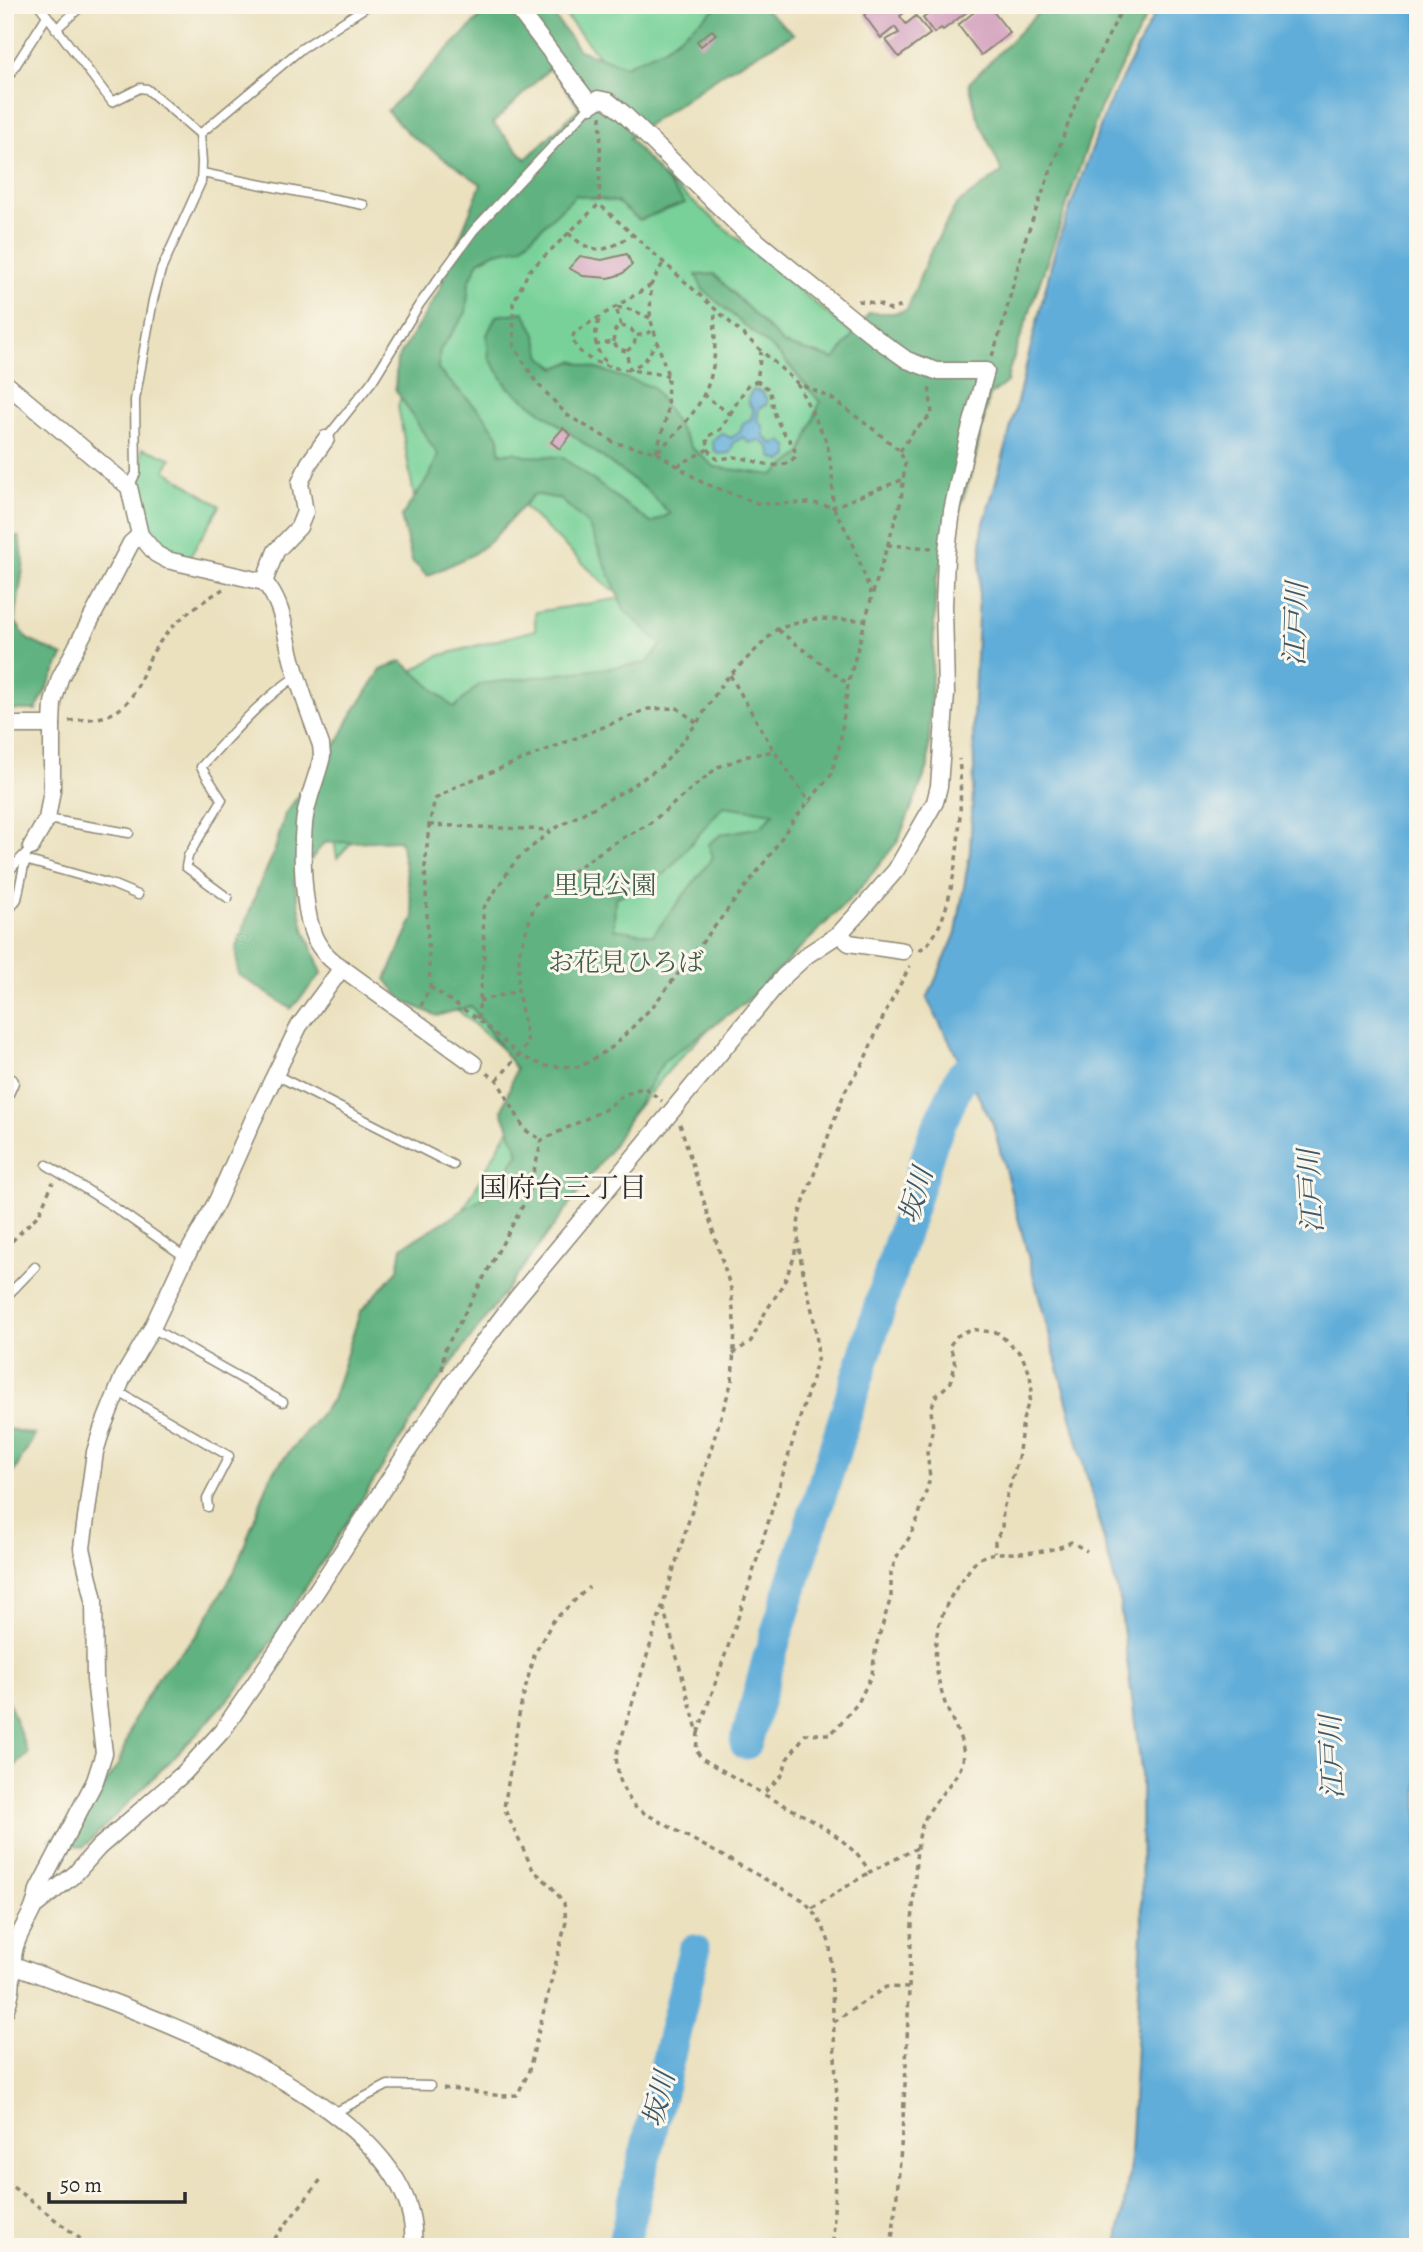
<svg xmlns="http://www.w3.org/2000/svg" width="1423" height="2252" font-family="Alegreya,'Noto Serif JP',serif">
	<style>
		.green { fill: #77d198; stroke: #517e62; stroke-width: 2 }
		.forest { fill: #61b380; stroke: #466f56; stroke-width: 2; fill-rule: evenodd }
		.water { fill: #60add9; stroke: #466c82; stroke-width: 2 }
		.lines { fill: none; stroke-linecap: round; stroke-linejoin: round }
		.river { stroke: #60add9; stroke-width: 33 }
		.building { fill: #d19cbc }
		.service-casing { stroke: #8b8675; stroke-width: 11 }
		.minor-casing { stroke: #8b8675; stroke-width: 19 }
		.path { stroke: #8b8675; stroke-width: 3.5; stroke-dasharray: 5 5; stroke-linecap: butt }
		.service { stroke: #fff; stroke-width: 8 }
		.minor { stroke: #fff; stroke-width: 16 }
		.labels { text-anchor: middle; stroke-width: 6; stroke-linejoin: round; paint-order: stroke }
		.park-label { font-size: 26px; fill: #425d4c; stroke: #fbf7ec }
		.water-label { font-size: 28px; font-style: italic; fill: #3e5868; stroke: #fbf7ec }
		.neighbourhood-label { font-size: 28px; fill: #2b2b2b; stroke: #fbf7ec }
	</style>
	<rect width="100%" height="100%" fill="#fbf7ec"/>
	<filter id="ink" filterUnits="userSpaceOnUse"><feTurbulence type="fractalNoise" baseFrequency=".0143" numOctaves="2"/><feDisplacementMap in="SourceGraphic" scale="14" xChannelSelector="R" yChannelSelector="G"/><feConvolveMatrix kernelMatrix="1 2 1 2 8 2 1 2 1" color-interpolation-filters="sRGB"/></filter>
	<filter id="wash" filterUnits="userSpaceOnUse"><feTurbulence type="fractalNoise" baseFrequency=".00686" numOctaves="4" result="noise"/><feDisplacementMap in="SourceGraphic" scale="28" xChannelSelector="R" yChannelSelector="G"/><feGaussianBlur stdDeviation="1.57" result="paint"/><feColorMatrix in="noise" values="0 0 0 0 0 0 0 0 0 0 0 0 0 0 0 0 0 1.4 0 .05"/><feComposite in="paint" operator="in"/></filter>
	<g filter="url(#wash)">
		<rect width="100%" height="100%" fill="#ebe1bf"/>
		<g class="green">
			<polygon points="557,5 730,5 652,68 605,64"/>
			<polygon points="595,125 662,176 909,381 765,972 675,1063 520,1248 432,1265 517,1114 528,1072 442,996 432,817 389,802 337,858 331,821 416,675 414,670 438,656 535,630 535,612 641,595 611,590 520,503 418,519 398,406 426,325 443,299"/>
			<path d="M142,448L171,458L165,470L220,506L189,558C181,556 169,553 163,548C135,523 142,481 142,448Z"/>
		</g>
		<g class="forest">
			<path d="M492,5H546L579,50L625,66L663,49L720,5H760L794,34L728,70L629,138L685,203L639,220L617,202L576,195L521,247L496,252L479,261L469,282L466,313L440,350L438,370L483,414L499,437L500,454L515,452L525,456L562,457L651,523L670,514L648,491L508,387L489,358L487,335L496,316L524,312L535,332L542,357L556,368L573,361L653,387L692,448L715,467L773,475L801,454L820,402L781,356L703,290L696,275L714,274L784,344L835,359L869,313H893L907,310L928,257L956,205L1002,172L976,113L969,83L1046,5H1152L1100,109L1009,371L1007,382L989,396L973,468L936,581L928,767L898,841L858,891L747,1001L664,1061L610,1150L427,1397L252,1672L198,1733L84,1847L50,1840L84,1816L119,1763L134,1719L160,1674L197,1635L234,1572L272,1473L332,1400L360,1312L398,1270L402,1247L491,1193L519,1153L502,1111L516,1069L471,1006L437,1016L403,1001L386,979L414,917L400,840L324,843L294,881L304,929L322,973L291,1009L238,974L236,949L258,888L274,853L285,814L338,742L349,719L381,670L402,661L454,708L480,684L647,663L662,644L625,611L588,524L560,499L534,494L492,540L472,555L427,576L412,561L401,517L430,475L438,455L395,389L397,360L438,293L481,184L410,135L387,111ZM552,66L579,108L526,159L493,123ZM723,806L774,813L761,827L722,834L708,844L713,857L653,935L614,929L615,898L666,873Z"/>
			<polygon points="5,534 19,537 24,562 15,621 27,639 63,656 36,710 5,710"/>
			<polygon points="5,1428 35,1435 10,1479 8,1522 5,1524"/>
			<polygon points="5,1692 28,1754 5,1775"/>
		</g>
		<g class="water">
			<polygon points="1159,5 1418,5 1418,2247 1117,2247 1129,2174 1142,1934 1141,1769 1119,1597 993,1124 927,999 956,933 970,852 974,770 973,720 982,530 1005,450 1056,246 1107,108"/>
			<polygon points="753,390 762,392 767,400 766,405 759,408 757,420 763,426 764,436 773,444 781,441 788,446 789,456 781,461 772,457 770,448 760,440 749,443 743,437 733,443 732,449 729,453 719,454 715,451 712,441 721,433 731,438 740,432 743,423 751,419 754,408 750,406 748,398"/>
		</g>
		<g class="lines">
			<g class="river">
				<polyline points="746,1743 768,1661 932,1141 961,1077 1000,1041"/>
				<polyline points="623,2247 694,1951"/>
			</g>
		</g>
		<g id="blocks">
			<g class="building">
				<polygon points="876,5 884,7 914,5 900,16 906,24 916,16 930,34 899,57 886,40 899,33 895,27 881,38 864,15"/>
				<polygon points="922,5 963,5 968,11 943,30 941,28 934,33 923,18 929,14"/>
				<polygon points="983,5 988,5 1010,33 981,55 958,25"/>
				<polygon points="712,30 716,34 701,46 697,41"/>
				<polygon points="627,254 632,265 622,274 609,278 583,276 569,268 580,256 602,260"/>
				<polygon points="563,428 571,435 560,449 551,442"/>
			</g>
		</g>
	</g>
	<g filter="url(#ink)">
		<use href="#blocks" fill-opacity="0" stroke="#8b8675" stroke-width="2"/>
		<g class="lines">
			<defs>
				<g id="service">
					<polyline points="39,5 112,102 140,88 147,89 200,134"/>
					<polyline points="56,29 83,5"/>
					<polyline points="5,82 47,16"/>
					<polyline points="202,173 364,205"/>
					<polyline points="326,439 373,380 419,305 474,230 591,105"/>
					<polyline points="129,487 136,473 135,400 153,300 161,270 201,182 202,162 200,134 301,49 369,5"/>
					<polyline points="47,819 129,833"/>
					<polyline points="25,860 114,885 138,895"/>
					<polyline points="5,875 24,855"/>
					<path d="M228,898L186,867L188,856L222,800L201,767C231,735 260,700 297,676"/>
					<polyline points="5,916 17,899 26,856"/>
					<polyline points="276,1075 453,1165"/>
					<polyline points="47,1165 111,1205 185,1257"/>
					<polyline points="5,1298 35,1267"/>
					<polyline points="152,1328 283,1402"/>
					<polyline points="117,1391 229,1456 207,1499 208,1507"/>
					<polyline points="5,1929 18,1940"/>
					<polyline points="334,2113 388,2085 430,2086"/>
				</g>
				<g id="minor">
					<path d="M5,383L129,487L140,535L156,554L167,560L264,582C284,604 285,635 293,663C301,691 311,718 321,745L322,756C317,779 306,800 304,824C301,854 303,902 312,931C317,947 329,959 342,968L299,1026L253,1120L217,1201L183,1262L152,1328L123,1377L102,1429L95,1452L82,1548L94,1600L95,1680L104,1753L95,1781L38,1890C35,1915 18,1929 14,1951C10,1974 15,1988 5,2011"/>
					<polyline points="264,582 276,551 299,527 305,512 300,483 309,463 326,439"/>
					<polyline points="5,725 52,725 53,703 60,678 131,543 140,535"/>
					<polyline points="31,847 47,819 52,790 52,725"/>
					<polyline points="839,934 849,943 903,951"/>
					<polyline points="342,968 474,1064"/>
					<polyline points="5,1080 10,1082 5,1093"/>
					<polyline points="36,1905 75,1874 99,1847 184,1773 223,1730 283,1642 453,1382 516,1299 783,977 807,955 839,934 861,910 896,870 935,802 939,786 946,694 944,606 946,558 952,511 968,437 986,371 936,371 907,360 876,338 742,229 622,112 608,101 598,99 591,105 515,5"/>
					<path d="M14,1965C121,2007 426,2101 413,2247"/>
				</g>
			</defs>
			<use href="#service" class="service-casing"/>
			<use href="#minor" class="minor-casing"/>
			<g class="path">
				<polyline points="601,116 599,204 529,271 513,303 514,346 536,382 567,415 615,443 656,452 703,483 760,504 813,503 833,507 852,541 871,594"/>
				<path d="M568,233C594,257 606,252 633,234"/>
				<path d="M651,285L575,332L572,338C584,373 637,368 668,376"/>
				<polyline points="858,301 876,303 891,310 902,306"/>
				<path d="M599,320C592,340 595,352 610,366"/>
				<polyline points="621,326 631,329 636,336 654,331"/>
				<polyline points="613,342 615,330 621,326 616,307 632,310 650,318"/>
				<polyline points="595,345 613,342 619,349 626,351 630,369 644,362 656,343"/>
				<polyline points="627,351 634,345 636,336"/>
				<polyline points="992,356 1002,327 1025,240 1079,94 1124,5"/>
				<polyline points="797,383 826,440 832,469 833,507 904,479"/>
				<polyline points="730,414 747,386 757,381 761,352"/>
				<path d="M708,449L717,459C723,459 729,457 734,457C754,458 779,475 795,457C796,444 788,440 782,430C775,418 771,403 770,390L757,381"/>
				<path d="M658,451C685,425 710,399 714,359C716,343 714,326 715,309"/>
				<polyline points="900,451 914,431 932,414 929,385"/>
				<polyline points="656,452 667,416 668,376 650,318 651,285 664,261"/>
				<polyline points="677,466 708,449 707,437 721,429 730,414 705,396"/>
				<polyline points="887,545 932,548"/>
				<polyline points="778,630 848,684"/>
				<polyline points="730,675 774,751 810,803"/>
				<path d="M69,721C82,719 99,720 111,714C139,701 140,672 155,649C172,622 197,605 223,589"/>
				<polyline points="429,825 550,830"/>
				<path d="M919,950C958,932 964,799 959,759"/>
				<polyline points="430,987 478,1019 519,1055 544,1066 580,1067 614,1046 653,1006 770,855 792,822 831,775 840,743 848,684 872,596 901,501 905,464 900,451 877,432 831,398 796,382 599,204"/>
				<polyline points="479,1001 518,991"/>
				<polyline points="421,1006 430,987 425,867 429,825 435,799 457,786 648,709 677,708 697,723"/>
				<polyline points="478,1019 484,956 483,909 516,860 552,830 626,790 663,765 697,723 724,681 777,629 810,619 865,620"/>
				<polyline points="487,1073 497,1080 525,1130 542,1140"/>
				<polyline points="497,1080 528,1044 518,991 519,954 534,906 572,872 612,844 649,824 718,767 748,756 774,751"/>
				<path d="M680,1124L731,1289L735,1331L732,1381L616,1756C618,1778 622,1792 637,1809L803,1900C816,1913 824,1927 830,1945L837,2102L833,2247"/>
				<polyline points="5,1248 39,1214 53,1182"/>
				<polyline points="733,1354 751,1341 766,1311 783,1285 793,1260 797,1243"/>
				<polyline points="442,1370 444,1351 527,1198 542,1140 604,1110 624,1095 644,1087 662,1101"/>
				<polyline points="663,1607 698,1733 696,1750 701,1758 763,1794"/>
				<path d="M698,1733L747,1592L817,1362C821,1312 790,1258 800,1212L845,1091L863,1063L885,1013L910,966"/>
				<path d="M917,1848L870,1872C845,1832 803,1816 763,1794L783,1774L787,1759L806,1734H831L858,1703L872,1674L876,1646L891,1597V1573L896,1558L909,1538L918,1518L930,1478L927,1452L933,1428L931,1410L935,1397L951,1382L955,1364L950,1345L957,1336L971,1329L998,1333L1021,1354L1030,1374L1032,1392L1023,1420L1018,1459L1003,1509L1002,1528L995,1542V1552"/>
				<polyline points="812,1908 870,1872"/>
				<path d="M909,1988C910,1956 912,1924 914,1892C916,1869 915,1845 923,1823C931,1802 960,1777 963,1761C967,1742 949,1718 944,1700C929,1654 933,1619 962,1580C967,1574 972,1564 979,1559C992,1550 1005,1554 1020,1553C1038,1552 1055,1551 1071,1542L1087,1551"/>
				<path d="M834,2022L886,1987L909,1988C906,2075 902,2161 891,2247"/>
				<polyline points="443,2088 502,2096 517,2095 528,2074 566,1922 564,1903 551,1886 533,1870 504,1808 520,1709 534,1655 553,1621 589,1587"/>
				<polyline points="5,2181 91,2247"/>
				<polyline points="268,2247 322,2178"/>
			</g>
			<use href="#service" class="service"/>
			<use href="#minor" class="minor"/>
		</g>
	</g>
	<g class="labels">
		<g class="park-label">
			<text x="605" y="894">里見公園</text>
			<text x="626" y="971">お花見ひろば</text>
		</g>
		<g class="water-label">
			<text transform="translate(1295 624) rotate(-88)" y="10">江戸川</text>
			<text transform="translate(1310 1191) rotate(-93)" y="10">江戸川</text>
			<text transform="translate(915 1195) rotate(-73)" y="10">坂川</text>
			<text transform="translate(1331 1757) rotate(-92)" y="10">江戸川</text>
			<text transform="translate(658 2099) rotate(-76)" y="10">坂川</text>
		</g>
		<g class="neighbourhood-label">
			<text x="563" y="1197">国府台三丁目</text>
		</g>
	</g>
	<rect width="1423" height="2252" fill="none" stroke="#fbf7ec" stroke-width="28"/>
	<path d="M49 2192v10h136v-10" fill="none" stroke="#2b2b2b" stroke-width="3.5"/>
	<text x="60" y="2192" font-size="21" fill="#2b2b2b" stroke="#fbf7ec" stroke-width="5" paint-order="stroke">50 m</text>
</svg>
